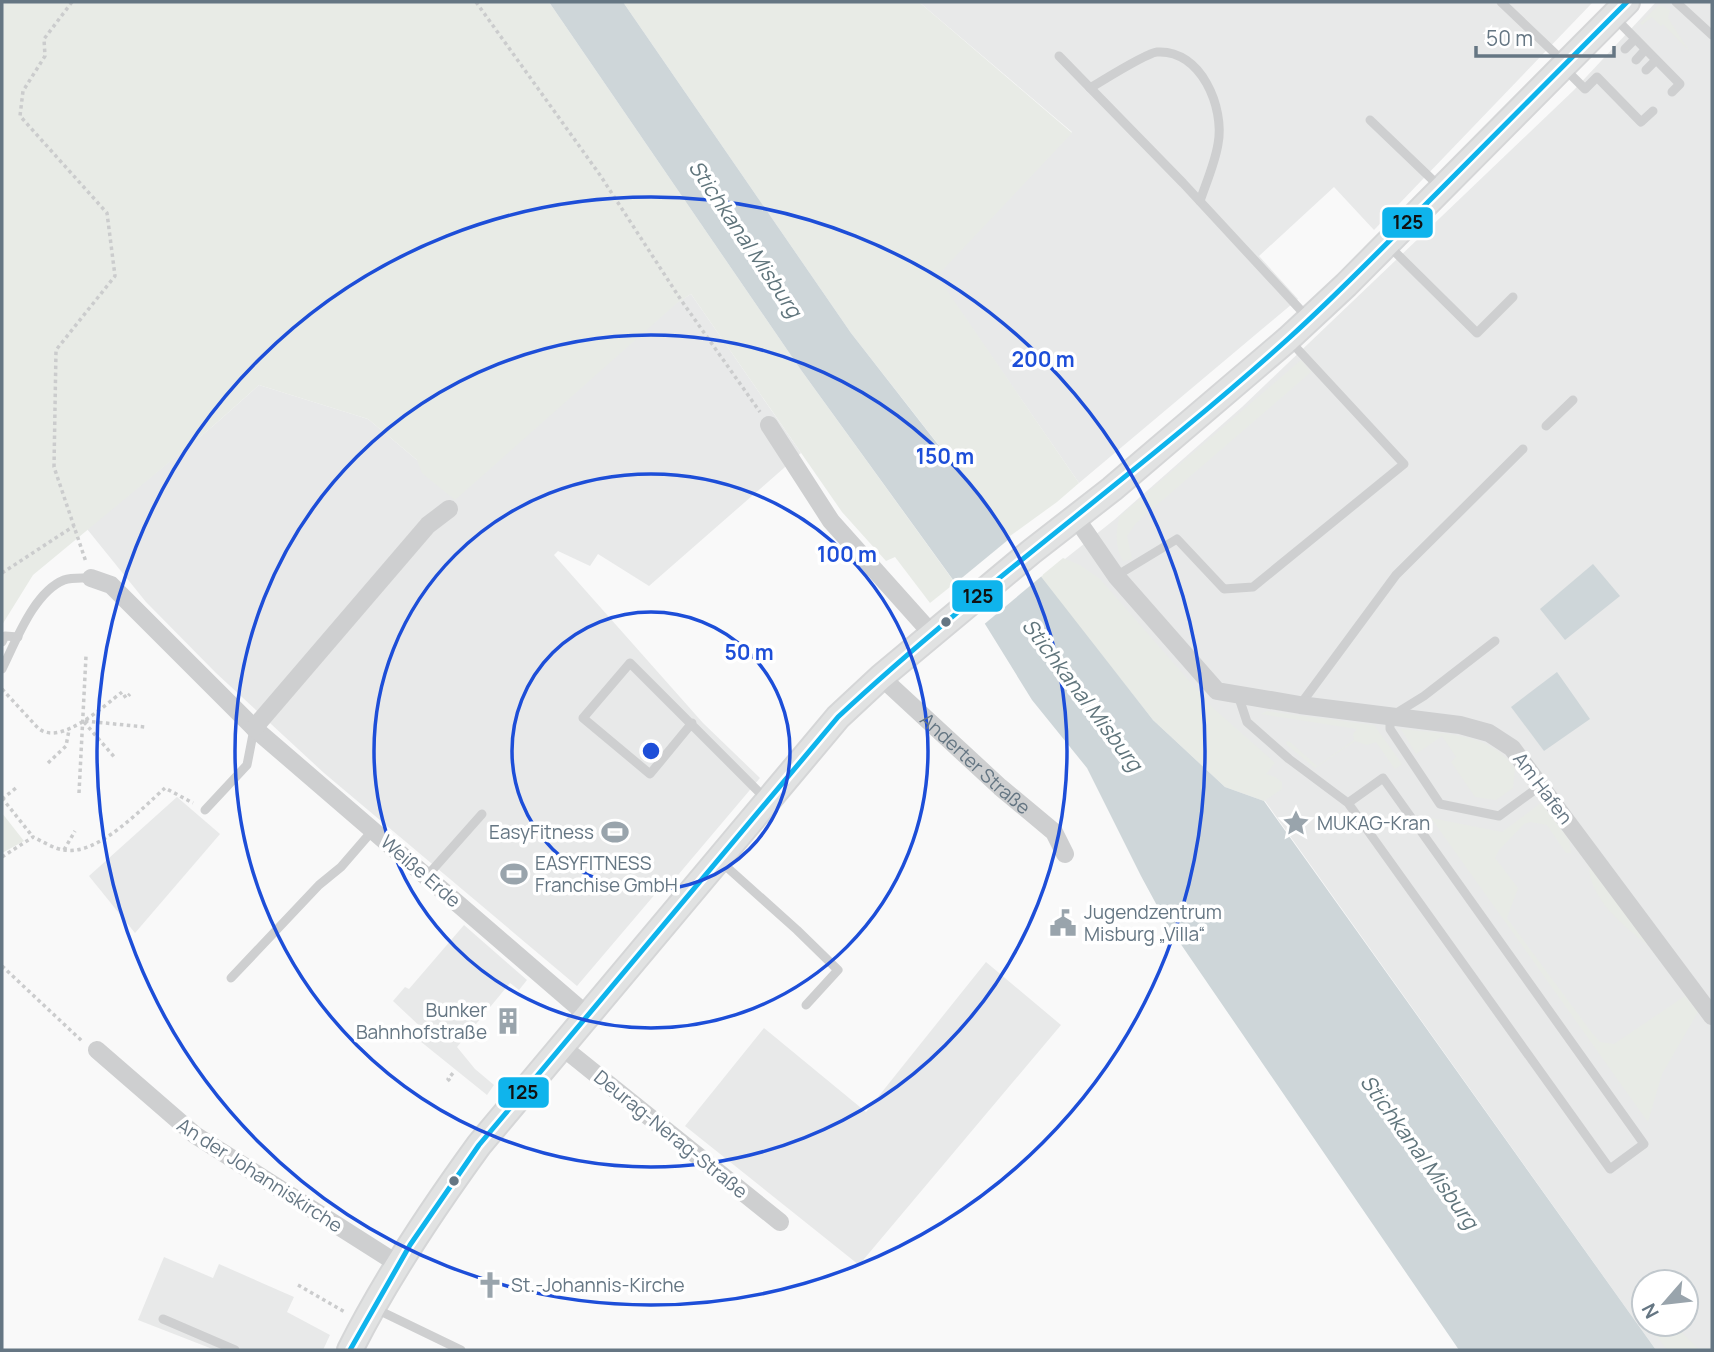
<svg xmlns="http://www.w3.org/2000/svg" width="1714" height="1352" font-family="Manrope,sans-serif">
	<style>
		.built { fill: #e8e9e9; fill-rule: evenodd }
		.green { fill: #e8ebe6 }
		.water { fill: #ced6d9 }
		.pier { fill: #f9f9f9 }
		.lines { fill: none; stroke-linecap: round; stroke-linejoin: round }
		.secondary-casing { stroke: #d5d6d7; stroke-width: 28 }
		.path { stroke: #cbcccd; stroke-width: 3.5; stroke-dasharray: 3.5 3.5; stroke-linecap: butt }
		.lane { stroke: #cecfd0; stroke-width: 9 }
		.street { stroke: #cecfd0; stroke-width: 18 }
		.secondary { stroke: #e1e2e2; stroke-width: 24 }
		.bus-1-casing { stroke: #fff; stroke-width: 10 }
		.bus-1 { stroke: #0fb4ec; stroke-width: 5 }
		.ring { fill: none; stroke: #1d4ed8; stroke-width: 3.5 }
		.bus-dot { fill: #657683; stroke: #fff; stroke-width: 2.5 }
		.labels { text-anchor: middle; stroke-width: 7; stroke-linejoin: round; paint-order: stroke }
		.street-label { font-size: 19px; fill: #657683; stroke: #fff }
		.poi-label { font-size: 19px; fill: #657683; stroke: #fff; text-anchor: start }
		.water-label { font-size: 21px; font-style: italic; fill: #60757c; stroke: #fff }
		.centre { fill: #1d4ed8; stroke: #fff; stroke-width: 3.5 }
		.ring-label { font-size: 21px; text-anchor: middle; font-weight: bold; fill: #1d4ed8; stroke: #fff; stroke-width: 7; stroke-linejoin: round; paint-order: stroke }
		.line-badge { stroke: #fff; stroke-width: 2.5 }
		.pale-badge-label { font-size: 19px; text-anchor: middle; font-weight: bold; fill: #111 }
	</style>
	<rect width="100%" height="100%" fill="#f9f9f9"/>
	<g class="built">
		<polygon points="919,2 1593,2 1374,230 1334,187 1259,256 1298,299 1079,483 936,276 1072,132"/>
		<path d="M1656,2H1712V1350H1656L1265,801L1041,578L1114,520L1242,407L1574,90ZM1644,1282H1686V1324H1644Z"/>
		<polygon points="691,294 801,453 649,586 598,554 590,566 558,551 554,555 703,723 760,778 678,875 662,886 577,986 324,773 216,673 146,602 87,529 213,426 259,385 368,419 417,460"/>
		<polygon points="177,797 220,834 135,933 89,876"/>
		<polygon points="464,925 527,980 519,990 510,983 457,1047 475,1069 494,1085 487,1095 420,1041 425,1031 393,1001 405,987 409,989"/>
		<polygon points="986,962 1061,1025 859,1265 685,1126 764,1028 866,1112"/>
		<polygon points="164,1257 213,1278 219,1264 294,1297 287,1312 330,1335 323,1350 215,1350 138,1320"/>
	</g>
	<g class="green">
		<polygon points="2,2 549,2 801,370 955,583 930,603 895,557 886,561 842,512 691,294 677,303 455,500 422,473 417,460 368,419 259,385 213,426 33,575 2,625"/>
		<polygon points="623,2 919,2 1072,133 937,276 1079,483 1057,502 1010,536 851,333"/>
		<polygon points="1659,5 1670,10 1668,18 1690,52 1663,24 1661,26 1652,17 1642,25 1640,23"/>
		<path d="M1301,360L1311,372L1136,523L1127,536L1132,559L1123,561C1115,547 1115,532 1120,516Z"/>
		<polygon points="1063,558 1080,565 1100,579 1212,707 1275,763 1266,774 1275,777 1282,782 1282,789 1264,801 1225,787 1153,720 1040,577"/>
		<polygon points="1267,711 1374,725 1402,764 1395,769 1376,742 1367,745 1355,741 1315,768 1287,745 1286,742 1289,741 1317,766 1354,740 1353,734 1357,729 1261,714"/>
		<path d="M1401,729C1440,734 1491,731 1515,769L1513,788L1496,800L1475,797L1451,762L1456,757L1442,736L1416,754Z"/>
		<polygon points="1541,803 1569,840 1571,853 1566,853 1547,825 1531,822 1524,824 1499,850 1495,858 1518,888 1507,918 1592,1033 1600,1042 1614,1044 1685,996 1698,1012 1662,1074 1648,1122 1431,818 1502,832"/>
		<polygon points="2,813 24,841 2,853 2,812"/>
		<path d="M1589,866L1649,946C1624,926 1590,900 1589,866Z"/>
		<polygon points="1648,1324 1674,1324 1699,1350 1667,1350"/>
	</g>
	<g class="water">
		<polygon points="549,2 623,2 851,333 1153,720 1225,787 1264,801 1656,1350 1459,1350 1167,924 1141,876 1087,768 1032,700 985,624 801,370"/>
		<polygon points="1593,564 1620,596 1565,640 1540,609"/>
		<polygon points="1557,672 1590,719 1544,751 1511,707"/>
	</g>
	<polygon class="pier" points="1014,535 1043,575 982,626 952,586"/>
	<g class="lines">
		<defs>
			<path id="secondary" d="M350,1350C386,1278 431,1211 479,1145L838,717L881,677L1031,552L1112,489L1288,339L1346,285L1627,2"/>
		</defs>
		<use href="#secondary" class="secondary-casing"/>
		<g class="path">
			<polyline points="72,2 44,39 45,56 23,91 20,116 107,213 115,276 56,350 54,467 86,562"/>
			<polyline points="476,2 600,175 681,300 760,412"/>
			<polyline points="2,573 74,526"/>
			<path d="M2,689L38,728C60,747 104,706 122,692L126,698L130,694"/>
			<polyline points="85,721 145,727"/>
			<polyline points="84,722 116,759"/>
			<polyline points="48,763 66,746 69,730"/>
			<polyline points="79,793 86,656"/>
			<polyline points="2,798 33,837"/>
			<polyline points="2,799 16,788"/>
			<polyline points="64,850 75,831"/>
			<path d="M2,857L33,837C42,841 54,849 64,850C98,856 141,809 165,788L193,803"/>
			<polyline points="2,966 83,1042"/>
			<polyline points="450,1081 448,1079 453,1073"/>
			<polyline points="298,1285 345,1312"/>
		</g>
		<g class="lane">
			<polyline points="1501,2 1564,62"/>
			<polyline points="1676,2 1712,35"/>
			<polyline points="1614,17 1680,84 1672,92"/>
			<polyline points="1625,49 1635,39"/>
			<polyline points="1059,56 1183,183 1308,318"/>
			<polyline points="1636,60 1645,50"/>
			<polyline points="1565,69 1585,89 1597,77 1641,122 1653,111"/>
			<polyline points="1646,70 1656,60"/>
			<path d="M1090,88C1102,81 1146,53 1157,52C1201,49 1225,108 1218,144C1215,163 1206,183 1200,201"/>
			<polyline points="1370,120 1440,187"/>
			<polyline points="1388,245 1477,333 1513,297"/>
			<polyline points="1546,426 1573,400"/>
			<polyline points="1116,576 1177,539 1224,589 1253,587 1404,464 1290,341"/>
			<polyline points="1495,641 1424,696 1390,717 1390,729 1440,804 1499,816 1540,786"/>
			<polyline points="2,642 5,636 18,637"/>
			<path d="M2,669C16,641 34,592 64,580C72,577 82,578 91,578"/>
			<polyline points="1238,695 1247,722 1289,759 1348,803 1610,1169 1644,1144 1383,778 1348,803"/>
			<polyline points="1300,705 1396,575 1523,449"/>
			<polyline points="692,723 650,774 583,718 630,663 766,799"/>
			<polyline points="205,810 247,765 254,729"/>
			<polyline points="720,861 797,930 838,970 806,1005"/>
			<polyline points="427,876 482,814"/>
			<polyline points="231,978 319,885 341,867 373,830"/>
			<polyline points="374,1308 461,1350"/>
			<polyline points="163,1319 235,1350"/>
		</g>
		<g class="street">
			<polyline points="769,425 831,521 933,635"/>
			<polyline points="1076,518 1116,576 1217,691 1300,705 1460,725 1489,733 1512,748 1712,1016"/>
			<polyline points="91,578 111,585 254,728 587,1015"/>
			<path id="s1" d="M881,677L1000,787L1054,832L1065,854"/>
			<polyline points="254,728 428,525 449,509"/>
			<polyline points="561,1046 780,1222"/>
			<polyline points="97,1050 195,1135 398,1264"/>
		</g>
		<use href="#secondary" class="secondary"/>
		<defs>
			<path id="bus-1" d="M350,1350L410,1245L479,1145L838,717C982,583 1143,470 1289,338C1341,291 1389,241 1438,192C1501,129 1564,65 1627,2"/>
		</defs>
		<use href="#bus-1" class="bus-1-casing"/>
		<use href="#bus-1" class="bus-1"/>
	</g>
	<g class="ring">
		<circle cx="651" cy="751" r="139"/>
		<circle cx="651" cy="751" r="277"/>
		<circle cx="651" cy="751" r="416"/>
		<circle cx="651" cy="751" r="554"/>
	</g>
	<defs>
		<symbol id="sight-bare" viewBox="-9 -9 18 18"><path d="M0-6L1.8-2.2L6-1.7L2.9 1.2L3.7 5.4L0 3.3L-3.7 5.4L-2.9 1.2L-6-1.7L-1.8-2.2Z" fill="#99a4ac" stroke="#fff" stroke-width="2.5" paint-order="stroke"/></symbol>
		<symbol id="stadium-bare" viewBox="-9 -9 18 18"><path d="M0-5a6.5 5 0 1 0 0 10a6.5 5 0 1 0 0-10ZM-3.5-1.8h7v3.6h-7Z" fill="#99a4ac" stroke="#fff" stroke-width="2.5" paint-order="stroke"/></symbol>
		<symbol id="civic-bare" viewBox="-9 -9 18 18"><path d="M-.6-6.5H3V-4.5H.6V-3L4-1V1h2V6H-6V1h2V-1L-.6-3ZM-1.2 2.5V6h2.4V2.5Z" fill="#99a4ac" stroke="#fff" stroke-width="2.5" paint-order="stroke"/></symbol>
		<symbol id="building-bare" viewBox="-9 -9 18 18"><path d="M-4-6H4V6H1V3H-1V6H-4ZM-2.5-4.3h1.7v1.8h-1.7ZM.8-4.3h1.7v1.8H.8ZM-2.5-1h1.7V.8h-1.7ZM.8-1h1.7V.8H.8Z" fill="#99a4ac" stroke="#fff" stroke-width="2.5" paint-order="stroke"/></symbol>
		<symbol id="church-bare" viewBox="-9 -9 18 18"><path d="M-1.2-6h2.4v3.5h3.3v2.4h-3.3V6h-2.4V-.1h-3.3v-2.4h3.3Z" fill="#99a4ac" stroke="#fff" stroke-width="2.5" paint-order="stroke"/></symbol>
	</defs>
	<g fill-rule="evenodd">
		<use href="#sight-bare" x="1277" y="804" width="38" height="38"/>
		<use href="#stadium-bare" x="596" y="813" width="38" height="38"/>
		<use href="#stadium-bare" x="495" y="855" width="38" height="38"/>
		<use href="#civic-bare" x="1044" y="904" width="38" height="38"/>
		<use href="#building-bare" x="489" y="1002" width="38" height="38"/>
		<use href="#church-bare" x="471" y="1266" width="38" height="38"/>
	</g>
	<g class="bus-dot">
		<circle cx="946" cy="622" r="6"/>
		<circle cx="454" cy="1181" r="6"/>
	</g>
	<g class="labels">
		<g class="street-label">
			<text dy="7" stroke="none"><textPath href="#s1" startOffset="128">Anderter Straße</textPath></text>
			<text transform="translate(1543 788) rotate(53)" y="7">Am Hafen</text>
			<text transform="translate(421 871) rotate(41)" y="7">Weiße Erde</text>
			<text transform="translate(671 1134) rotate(39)" y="7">Deurag-Nerag-Straße</text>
			<text transform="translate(260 1175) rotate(33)" y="7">An der Johanniskirche</text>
		</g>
		<g class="poi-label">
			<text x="1317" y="830">MUKAG-Kran</text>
			<text x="594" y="839" text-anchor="end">EasyFitness</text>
			<text x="535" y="870">EASYFITNESS<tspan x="535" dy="22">Franchise GmbH</tspan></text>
			<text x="1084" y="919">Jugendzentrum<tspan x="1084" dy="22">Misburg „Villa“</tspan></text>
			<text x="487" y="1017" text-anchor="end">Bunker<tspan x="487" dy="22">Bahnhofstraße</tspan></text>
			<text x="511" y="1292">St.-Johannis-Kirche</text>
		</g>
		<g class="water-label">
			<text transform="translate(745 239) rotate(56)" y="7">Stichkanal Misburg</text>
			<text transform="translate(1082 695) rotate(53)" y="7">Stichkanal Misburg</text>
			<text transform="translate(1419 1152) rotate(54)" y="7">Stichkanal Misburg</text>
		</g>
	</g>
	<circle cx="651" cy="751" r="10" class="centre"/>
	<g class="ring-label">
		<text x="1043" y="367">200 m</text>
		<text x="945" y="464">150 m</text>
		<text x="847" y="562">100 m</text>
		<text x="749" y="660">50 m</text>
	</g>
	<g class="line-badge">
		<rect x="1381" y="206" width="53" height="33" rx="7" fill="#0fb4ec"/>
		<rect x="951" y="579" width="53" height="34" rx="7" fill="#0fb4ec"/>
		<rect x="497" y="1076" width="53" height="33" rx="7" fill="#0fb4ec"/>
	</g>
	<g class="pale-badge-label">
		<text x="1408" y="229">125</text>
		<text x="978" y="603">125</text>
		<text x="523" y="1099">125</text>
	</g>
	<rect width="1714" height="1352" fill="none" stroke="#657683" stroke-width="7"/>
	<g transform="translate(1665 1303) rotate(242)"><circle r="33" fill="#ffffff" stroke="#c1c8cd" stroke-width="2"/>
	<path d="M0-5L12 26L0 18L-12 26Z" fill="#99a4ac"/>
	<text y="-10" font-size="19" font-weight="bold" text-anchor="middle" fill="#657683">N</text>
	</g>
	<path d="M1476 46v10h138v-10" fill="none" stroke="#657683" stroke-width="3.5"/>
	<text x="1486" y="46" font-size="21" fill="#657683" stroke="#ffffff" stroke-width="5" paint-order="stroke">50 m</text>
</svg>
